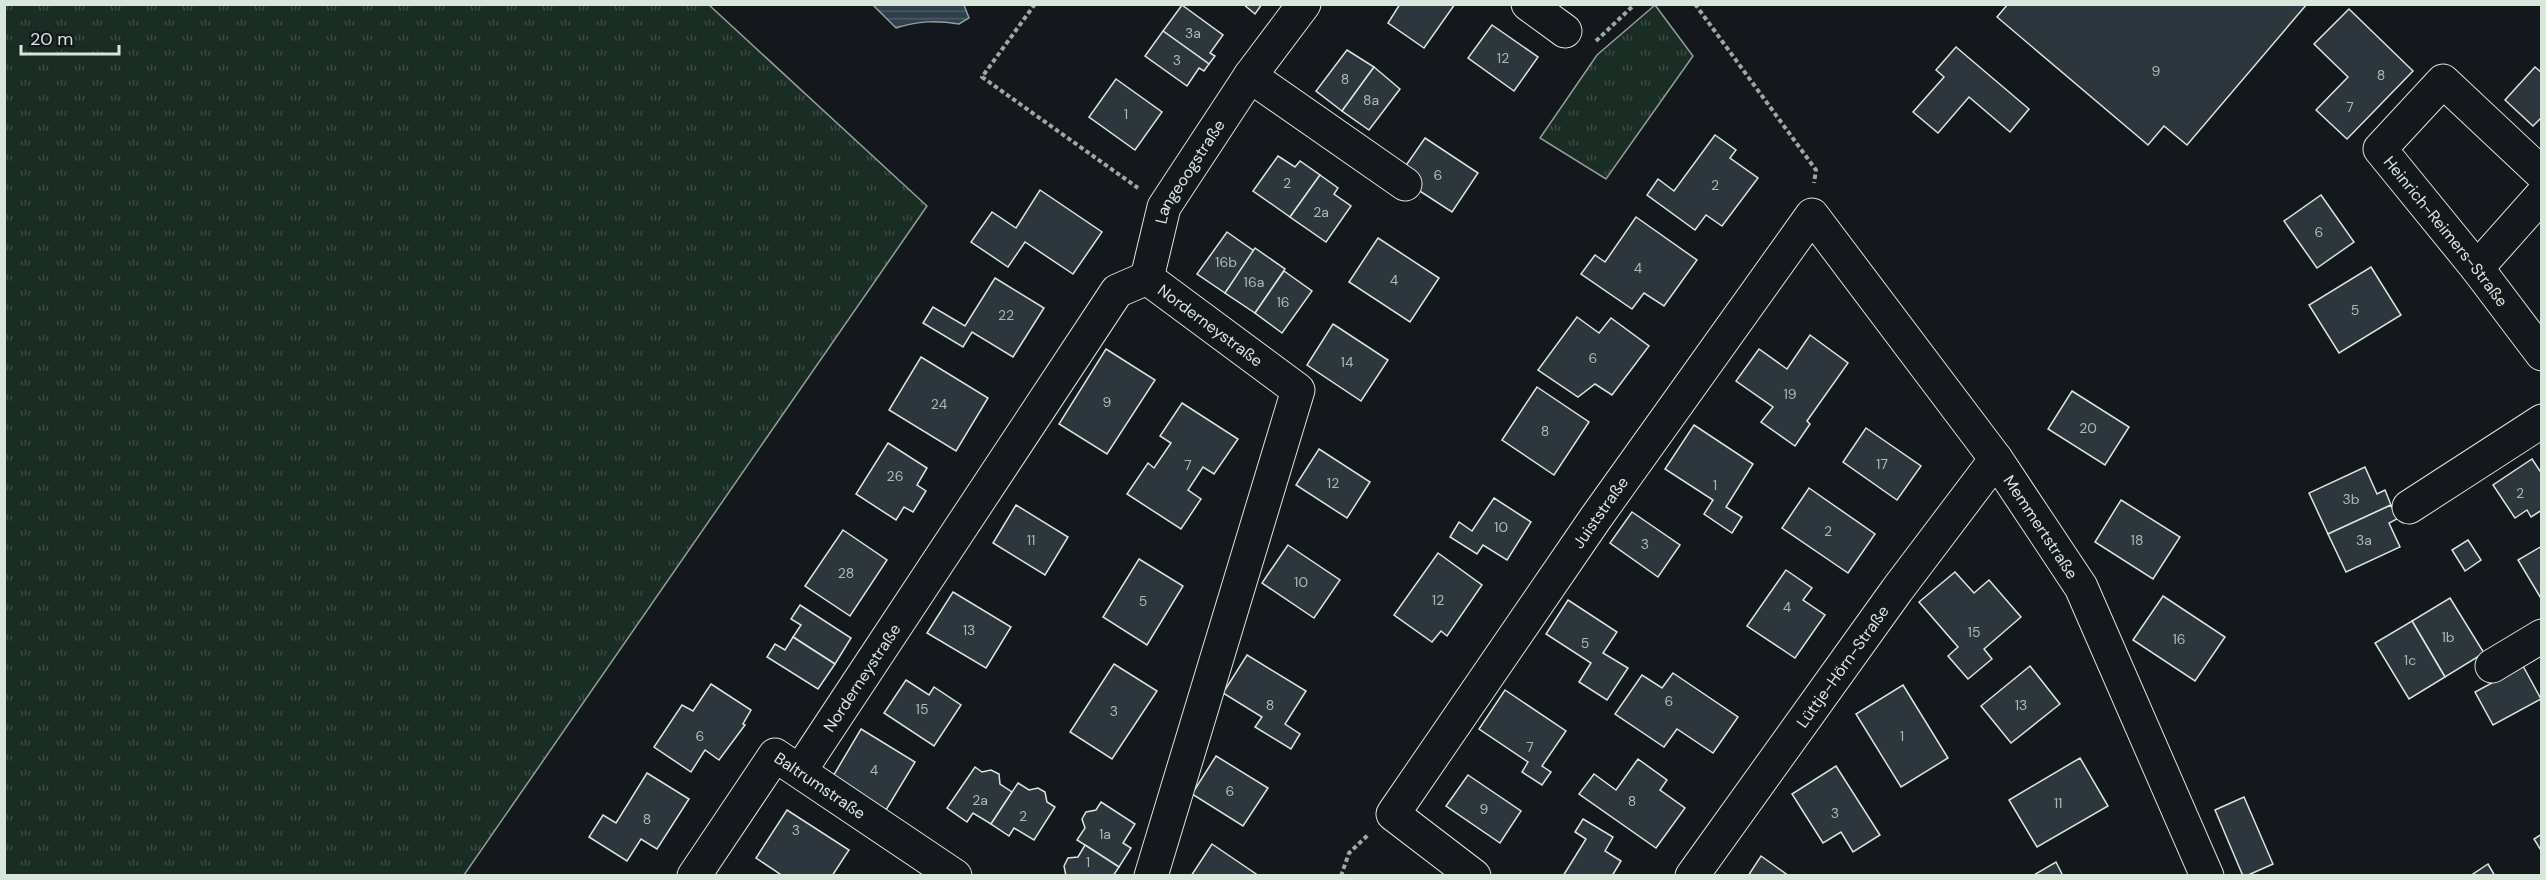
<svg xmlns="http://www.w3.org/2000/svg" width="2546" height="880" font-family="'DM Sans',sans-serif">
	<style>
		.grass { fill: url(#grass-tufts); stroke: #939e99; stroke-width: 1.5 }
		.water { fill: url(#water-rules); stroke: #939e99; stroke-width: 1.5 }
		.building { fill: #2c363c; stroke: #d8e6dc; stroke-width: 1.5 }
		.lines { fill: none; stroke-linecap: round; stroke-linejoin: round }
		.minor-casing { stroke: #d8e6dc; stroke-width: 35 }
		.path { stroke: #9da8a2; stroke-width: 4; stroke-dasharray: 4.5 3; stroke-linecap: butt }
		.minor { stroke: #14181c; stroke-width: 33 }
		.labels { text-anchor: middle; stroke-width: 4.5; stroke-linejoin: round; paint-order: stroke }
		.number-label { font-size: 14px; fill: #adbab4 }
		.street-label { font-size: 16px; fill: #d8e6dc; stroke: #14181c }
	</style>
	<defs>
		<pattern id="grass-tufts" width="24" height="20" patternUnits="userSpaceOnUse" patternTransform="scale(1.5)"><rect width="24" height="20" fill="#1a2d24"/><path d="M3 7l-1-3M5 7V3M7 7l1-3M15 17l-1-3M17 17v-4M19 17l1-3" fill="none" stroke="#3b4b43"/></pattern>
		<pattern id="water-rules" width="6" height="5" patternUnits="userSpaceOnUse" patternTransform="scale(1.5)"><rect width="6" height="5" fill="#2f3f4d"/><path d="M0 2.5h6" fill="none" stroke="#4c5b66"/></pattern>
	</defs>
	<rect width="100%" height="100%" fill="#14181c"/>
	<g class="grass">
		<polygon points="5,4 709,5 927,206 464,875 5,875"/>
		<polygon points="1655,5 1693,56 1606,179 1540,138 1597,55"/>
	</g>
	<path class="water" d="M873,5H964L969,18L959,24C936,20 918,21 896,28Z"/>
	<g class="building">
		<polygon points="1243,4 1262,4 1255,14"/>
		<polygon points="1400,4 1455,4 1424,48 1388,23"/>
		<polygon points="2008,4 2307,4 2187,145 2164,126 2148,145 1997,17"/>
		<polygon points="1182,5 1223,35 1210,53 1215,56 1209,64 1163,31"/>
		<polygon points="2349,9 2413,71 2347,139 2316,110 2348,77 2314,44"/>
		<polygon points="1492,25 1538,57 1514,91 1468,58"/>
		<polygon points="1163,31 1209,64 1204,71 1199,68 1187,86 1145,56"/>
		<polygon points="1956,47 2029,109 2010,132 1969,97 1938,133 1913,112 1944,77 1936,70"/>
		<polygon points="1347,50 1374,67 1342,111 1316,91"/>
		<polygon points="1374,67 1400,89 1369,130 1342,111"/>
		<polygon points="2535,67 2542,73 2542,117 2533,126 2505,100"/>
		<polygon points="1116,79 1162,112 1135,150 1089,117"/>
		<polygon points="1715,135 1736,150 1730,158 1758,178 1722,226 1706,215 1695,230 1647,195 1658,179 1674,191"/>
		<polygon points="1425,138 1478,173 1452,212 1398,177"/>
		<polygon points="1278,156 1295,167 1300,161 1320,175 1290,217 1253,191"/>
		<polygon points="1320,175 1338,188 1334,194 1351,206 1326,242 1290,217"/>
		<polygon points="1040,190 1102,232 1073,274 1025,242 1008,267 971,242 992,212 1016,228"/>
		<polygon points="2321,195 2354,242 2317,268 2284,221"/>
		<polygon points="1636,217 1697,260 1664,306 1644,293 1632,309 1581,274 1595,255 1605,262"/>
		<polygon points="1227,232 1254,251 1225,293 1197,274"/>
		<polygon points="1378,238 1439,278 1410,322 1349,282"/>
		<polygon points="1255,248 1285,269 1255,313 1225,293"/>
		<polygon points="2371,267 2401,315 2339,353 2309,305"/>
		<polygon points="1284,271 1312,291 1282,333 1255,313"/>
		<polygon points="995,278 1044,308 1013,357 972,332 963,347 923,323 933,307 965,326"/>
		<polygon points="1577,317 1599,333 1611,318 1649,346 1612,395 1595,384 1578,397 1538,370"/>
		<polygon points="1333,324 1388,360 1361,401 1307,365"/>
		<polygon points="1810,335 1848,363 1807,421 1810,424 1795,446 1761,422 1773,407 1736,381 1759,349 1787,369"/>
		<polygon points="1106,349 1155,380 1107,454 1059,424"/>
		<polygon points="921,357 988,398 956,451 889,410"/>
		<polygon points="1537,387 1589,422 1554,475 1502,440"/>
		<polygon points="2072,391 2129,427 2105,465 2048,429"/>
		<polygon points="1182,403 1238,439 1214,474 1203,467 1188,490 1201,499 1181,529 1127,494 1148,463 1154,468 1171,443 1160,436"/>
		<polygon points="1694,425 1753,464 1726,507 1742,517 1732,533 1704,514 1713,500 1665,469"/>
		<polygon points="1866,428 1921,466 1897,500 1843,462"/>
		<polygon points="888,443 927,468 917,485 926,491 913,512 904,507 896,520 856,494"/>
		<polygon points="1319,449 1370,482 1347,518 1296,485"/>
		<polygon points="2532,459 2542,474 2542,510 2531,517 2527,510 2515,518 2493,485"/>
		<polygon points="2365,467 2377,494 2385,490 2391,505 2328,534 2309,493"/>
		<polygon points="1809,488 1875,534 1848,573 1782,528"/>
		<polygon points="1494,498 1531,522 1507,560 1483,545 1477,554 1450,537 1459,522 1472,531"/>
		<polygon points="2121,500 2180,537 2153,579 2095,542"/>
		<polygon points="1016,505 1068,537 1045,575 993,543"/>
		<polygon points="2391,505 2397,519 2389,523 2400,547 2346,572 2328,534"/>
		<polygon points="1632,512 1680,545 1658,577 1610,543"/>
		<polygon points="843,530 887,560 850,616 805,586"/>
		<polygon points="2468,540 2481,560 2465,571 2452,550"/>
		<polygon points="1288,545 1340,580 1314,618 1262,583"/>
		<polygon points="2542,546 2542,600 2518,560"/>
		<polygon points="1438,553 1482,585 1447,636 1441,631 1432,642 1394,615"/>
		<polygon points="1139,559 1183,586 1147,645 1103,617"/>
		<polygon points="1786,570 1812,588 1803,600 1825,615 1795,658 1747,626"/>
		<polygon points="1955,572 1974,593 1989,580 2021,617 1984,649 1992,659 1968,679 1948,656 1958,647 1919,602"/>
		<polygon points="953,592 1011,627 986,668 927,633"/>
		<polygon points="2163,596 2225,637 2195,681 2133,640"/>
		<polygon points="2450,598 2484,653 2445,677 2412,621"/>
		<polygon points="1568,600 1617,632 1603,653 1628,668 1607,700 1579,682 1591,663 1546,634"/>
		<polygon points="800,605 851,638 835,664 793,637 801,625 791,619"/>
		<polygon points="2412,621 2445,677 2409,699 2375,643"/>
		<polygon points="793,637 835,664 818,689 767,657 775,644 785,650"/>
		<polygon points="1247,655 1306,691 1285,724 1300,734 1291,749 1255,727 1262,717 1223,693"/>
		<polygon points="1114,664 1157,691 1112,759 1070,732"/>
		<polygon points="2030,666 2060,704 2011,743 1981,706"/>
		<polygon points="2523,666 2541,699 2493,725 2475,692"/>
		<polygon points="1673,673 1738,717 1713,753 1677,729 1664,747 1615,714 1642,675 1662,688"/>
		<polygon points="906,680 929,695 934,687 961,705 934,746 884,713"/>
		<polygon points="711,684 751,710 743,724 745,725 719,760 705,750 691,772 654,747 682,705 693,711"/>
		<polygon points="1903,685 1948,758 1901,787 1856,714"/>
		<polygon points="1505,690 1566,731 1542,766 1551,772 1542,785 1522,772 1528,762 1479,729"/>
		<polygon points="861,729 915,762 886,810 832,778"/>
		<polygon points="1216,756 1268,788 1243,826 1192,794"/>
		<polygon points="2080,758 2108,806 2037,847 2009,800"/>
		<polygon points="1638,759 1667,780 1660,790 1685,808 1656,848 1579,794 1594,774 1616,790"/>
		<polygon points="1836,766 1880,835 1853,852 1841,832 1823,843 1792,794"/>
		<polygon points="975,767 982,772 991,770 999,774 1000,784 1012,792 991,824 973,813 967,822 947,808"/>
		<polygon points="647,773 689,799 657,849 641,839 627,861 589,837 603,815 616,823"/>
		<polygon points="1468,775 1521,811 1500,843 1446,806"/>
		<polygon points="1018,783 1029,790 1038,788 1045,792 1047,802 1055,807 1034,840 1014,828 1009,836 991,824"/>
		<polygon points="2244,797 2273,864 2246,876 2243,876 2215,810"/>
		<polygon points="1101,802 1135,824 1123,843 1131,848 1119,867 1077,840 1085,828 1082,819 1086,812 1096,810"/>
		<polygon points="787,810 849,850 832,876 783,876 756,858"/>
		<polygon points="1583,819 1613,837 1605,851 1621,861 1612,876 1563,876 1586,839 1575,832"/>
		<polygon points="2542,834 2542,852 2534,839"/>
		<polygon points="1212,844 1259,876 1191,876"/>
		<polygon points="1085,845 1119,867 1113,876 1066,876 1064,866 1068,858 1078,857"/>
		<polygon points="1761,856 1789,876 1748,876"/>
		<polygon points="2056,862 2063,876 2032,876"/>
		<polygon points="2488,864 2495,876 2470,876"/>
	</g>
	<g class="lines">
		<defs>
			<g id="minor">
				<polyline points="1528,4 1565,31"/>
				<polyline points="1250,76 1405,184"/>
				<path id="s1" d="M2542,174L2443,81L2380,149L2477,268L2542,354"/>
				<polyline points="2477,268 2542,195"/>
				<path id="s2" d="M1147,278L1164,207L1250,76L1304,4"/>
				<polyline points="2409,507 2542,421"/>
				<polyline points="2492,666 2542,636"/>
				<path id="s3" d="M800,771L1117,291L1147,278L1298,390L1151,876"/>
				<path id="s4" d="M694,876L775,755L955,876"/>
				<path id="s5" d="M1474,876L1393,814L1595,519L1812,215L1996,459L2081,587L2207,876"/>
				<path id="s6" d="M1692,876L1897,590L1996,459"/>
			</g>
		</defs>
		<use href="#minor" class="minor-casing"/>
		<g class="path">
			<polyline points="1035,4 982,77 1138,188"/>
			<polyline points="1695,4 1816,170 1814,183"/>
			<polyline points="1596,41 1635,4"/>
			<polyline points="1341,876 1349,853 1368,835"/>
		</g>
		<use href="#minor" class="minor"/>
	</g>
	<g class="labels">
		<g class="number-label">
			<text x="1193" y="38">3a</text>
			<text x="1503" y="63">12</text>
			<text x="1177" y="65">3</text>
			<text x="2156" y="76">9</text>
			<text x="2381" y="80">8</text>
			<text x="1345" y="84">8</text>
			<text x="1371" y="105">8a</text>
			<text x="2350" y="112">7</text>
			<text x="1126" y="119">1</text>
			<text x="1438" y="180">6</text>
			<text x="1287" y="188">2</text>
			<text x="1715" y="190">2</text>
			<text x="1321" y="217">2a</text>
			<text x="2319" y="237">6</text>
			<text x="1226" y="267">16b</text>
			<text x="1638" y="273">4</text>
			<text x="1394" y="285">4</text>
			<text x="1254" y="287">16a</text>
			<text x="1283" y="307">16</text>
			<text x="2355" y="315">5</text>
			<text x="1006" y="320">22</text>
			<text x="1593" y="363">6</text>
			<text x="1347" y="367">14</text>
			<text x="1790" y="399">19</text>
			<text x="1107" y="407">9</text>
			<text x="939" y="409">24</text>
			<text x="2088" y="433">20</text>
			<text x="1545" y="436">8</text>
			<text x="1882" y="469">17</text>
			<text x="1188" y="470">7</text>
			<text x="895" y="481">26</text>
			<text x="1333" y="488">12</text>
			<text x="1715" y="490">1</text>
			<text x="2520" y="498">2</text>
			<text x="2351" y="504">3b</text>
			<text x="1501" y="532">10</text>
			<text x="1828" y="536">2</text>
			<text x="1031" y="545">11</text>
			<text x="2137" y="545">18</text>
			<text x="2364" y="545">3a</text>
			<text x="1645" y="549">3</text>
			<text x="846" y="578">28</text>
			<text x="1301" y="587">10</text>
			<text x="1438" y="605">12</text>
			<text x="1143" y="606">5</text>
			<text x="1787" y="612">4</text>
			<text x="969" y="635">13</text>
			<text x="1974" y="637">15</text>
			<text x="2448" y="642">1b</text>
			<text x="2179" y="644">16</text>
			<text x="1585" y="648">5</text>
			<text x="2410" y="665">1c</text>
			<text x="1669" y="706">6</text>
			<text x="1270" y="710">8</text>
			<text x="2021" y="710">13</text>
			<text x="922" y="714">15</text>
			<text x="1114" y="716">3</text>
			<text x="700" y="741">6</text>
			<text x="1902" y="741">1</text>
			<text x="1530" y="752">7</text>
			<text x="874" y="775">4</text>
			<text x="1230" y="796">6</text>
			<text x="980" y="805">2a</text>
			<text x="1632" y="806">8</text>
			<text x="2058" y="808">11</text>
			<text x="1484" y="814">9</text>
			<text x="1835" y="818">3</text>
			<text x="1023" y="821">2</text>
			<text x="647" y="824">8</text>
			<text x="796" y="835">3</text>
			<text x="1105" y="839">1a</text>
			<text x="1088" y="867">1</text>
		</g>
		<g class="street-label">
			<text dy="6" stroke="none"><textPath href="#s2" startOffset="116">Langeoogstraße</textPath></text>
			<text dy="6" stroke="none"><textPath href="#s1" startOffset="334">Heinrich-Reimers-Straße</textPath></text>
			<text dy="6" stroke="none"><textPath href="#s3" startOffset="687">Norderneystraße</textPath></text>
			<text dy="6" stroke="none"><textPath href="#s5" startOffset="468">Juiststraße</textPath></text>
			<text dy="6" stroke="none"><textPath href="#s5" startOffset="1220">Memmertstraße</textPath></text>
			<text dy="6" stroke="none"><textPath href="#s6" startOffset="258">Lüttje-Hörn-Straße</textPath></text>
			<text dy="6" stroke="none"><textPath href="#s3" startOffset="112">Norderneystraße</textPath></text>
			<text dy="6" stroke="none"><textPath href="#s4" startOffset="200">Baltrumstraße</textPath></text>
		</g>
	</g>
	<rect width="2546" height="880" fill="none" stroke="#d8e6dc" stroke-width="12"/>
	<path d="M21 45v9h98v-9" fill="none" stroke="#d8e6dc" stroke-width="3"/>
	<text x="30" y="45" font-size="18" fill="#d8e6dc" stroke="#14181c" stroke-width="4.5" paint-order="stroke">20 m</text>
</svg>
